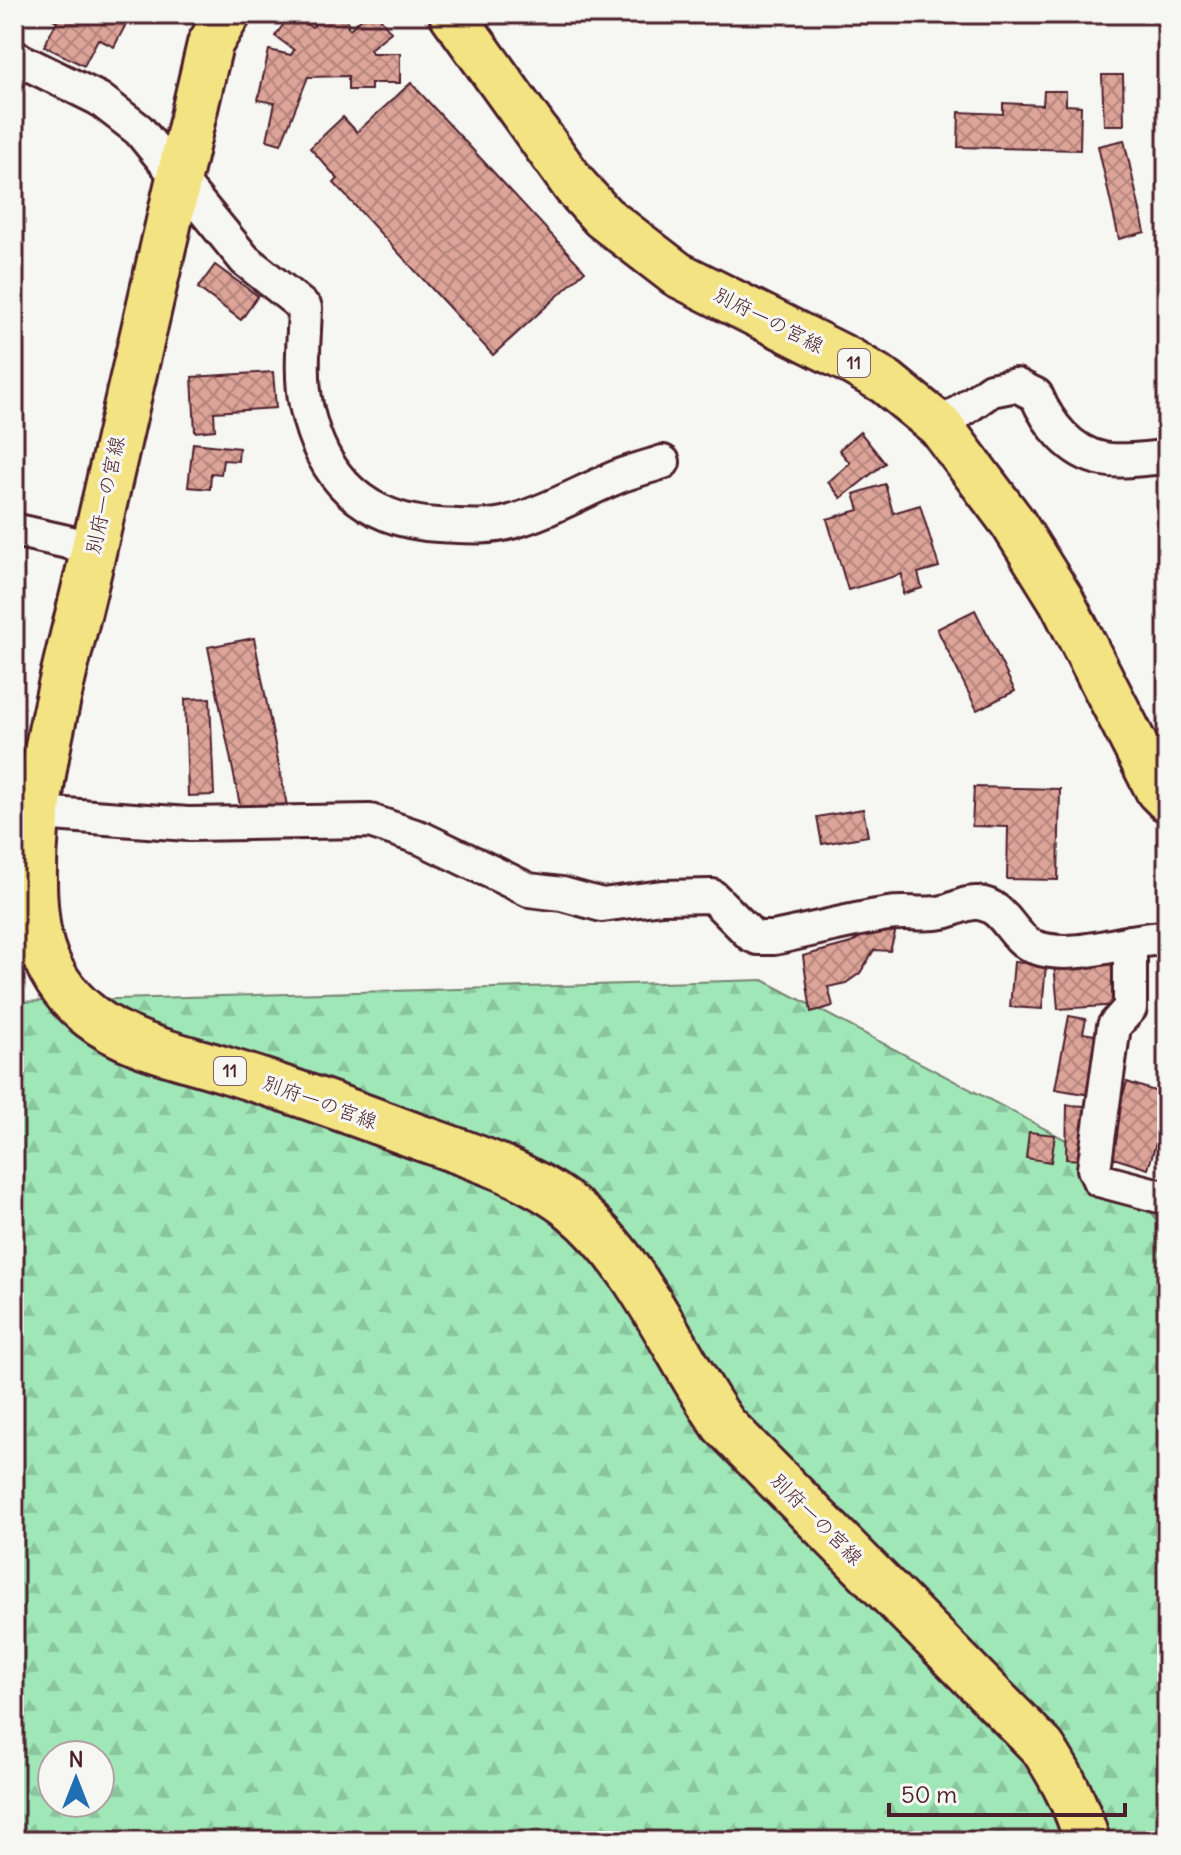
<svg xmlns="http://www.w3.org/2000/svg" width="1181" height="1855" font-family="Delius,'Klee One',sans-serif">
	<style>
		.forest { fill: url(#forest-firs); stroke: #748370; stroke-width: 2; fill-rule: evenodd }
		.building { fill: url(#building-cross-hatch); stroke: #4a1f2b; stroke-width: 2 }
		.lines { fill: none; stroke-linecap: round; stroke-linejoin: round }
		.street-casing { stroke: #4a1f2b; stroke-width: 38 }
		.primary-casing { stroke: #4a1f2b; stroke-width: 50 }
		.street { stroke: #f6f6f2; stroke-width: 32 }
		.primary { stroke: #f4e382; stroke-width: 44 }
		.labels { text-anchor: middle; stroke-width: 6; stroke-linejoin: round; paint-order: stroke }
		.shield { fill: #f6f6f2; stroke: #7e6067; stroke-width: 2 }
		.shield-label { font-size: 18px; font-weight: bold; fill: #4a1f2b }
		.street-label { font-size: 20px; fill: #4a1f2b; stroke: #f6f6f2 }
	</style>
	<defs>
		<pattern id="forest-firs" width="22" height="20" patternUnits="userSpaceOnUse" patternTransform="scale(2)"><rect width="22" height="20" fill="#9fe7b6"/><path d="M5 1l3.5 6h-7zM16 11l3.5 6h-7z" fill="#8ac69d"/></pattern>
		<pattern id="building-cross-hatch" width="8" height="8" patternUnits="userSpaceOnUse" patternTransform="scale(2)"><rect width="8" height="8" fill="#dda499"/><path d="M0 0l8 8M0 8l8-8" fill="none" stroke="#b5857d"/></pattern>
	</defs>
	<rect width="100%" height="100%" fill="#f6f6f2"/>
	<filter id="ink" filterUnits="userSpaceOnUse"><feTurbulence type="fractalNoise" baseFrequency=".0125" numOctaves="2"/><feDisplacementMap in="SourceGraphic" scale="16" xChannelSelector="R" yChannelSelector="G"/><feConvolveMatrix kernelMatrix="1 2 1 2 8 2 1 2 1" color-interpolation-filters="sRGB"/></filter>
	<g filter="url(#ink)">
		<path class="forest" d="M763,980L1123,1170L1167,1235V1841H14V1002ZM52,1755H100V1803H52Z"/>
		<g class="building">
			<polygon points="43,14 111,14 126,24 114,47 98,39 84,66 44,46 57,21"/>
			<polygon points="291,14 311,27 314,26 314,14 347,14 348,27 350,29 366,14 377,14 391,32 370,49 372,53 400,53 400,83 371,83 371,90 348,90 348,76 308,77 281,144 267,140 275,103 258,100 269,50 291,55 294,50 275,36"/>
			<polygon points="1102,75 1123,75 1124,125 1104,125"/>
			<polygon points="411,83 585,271 493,355 334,183 338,179 310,148 343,117 357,132"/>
			<polygon points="1044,91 1066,91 1066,105 1081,106 1080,150 958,147 959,112 1003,114 1003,103 1043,105"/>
			<polygon points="1124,140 1145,232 1119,239 1098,146"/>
			<polygon points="215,265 258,296 241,320 198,288"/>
			<polygon points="273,372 276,408 214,412 215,430 195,432 192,377"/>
			<polygon points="860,432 885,463 841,498 828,482 850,463 839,450"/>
			<polygon points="193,443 239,448 238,461 223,460 221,474 211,473 210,489 188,487"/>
			<polygon points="885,484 893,513 920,505 939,567 918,573 922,588 903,594 902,574 848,590 827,519 859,510 854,494"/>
			<polygon points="975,610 1015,691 977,710 937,629"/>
			<polygon points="254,638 287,806 242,815 208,647"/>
			<polygon points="210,698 214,795 188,796 185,699"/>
			<polygon points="974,787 1060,789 1058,880 1007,879 1008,827 972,826"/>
			<polygon points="863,809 868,836 822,844 817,817"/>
			<polygon points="888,919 895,933 890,951 874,950 860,973 846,983 828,987 833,1006 811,1012 803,956 851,943"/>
			<polygon points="1116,959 1120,1005 1058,1009 1054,964"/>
			<polygon points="1014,962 1046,965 1042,1009 1010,1007"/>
			<polygon points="1069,1016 1086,1019 1083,1033 1101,1036 1090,1095 1055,1089"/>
			<polygon points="1127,1082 1167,1095 1167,1108 1148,1169 1104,1155"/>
			<polygon points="1067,1105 1086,1106 1085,1160 1066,1159"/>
			<polygon points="1029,1132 1055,1135 1051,1162 1026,1158"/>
		</g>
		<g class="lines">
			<defs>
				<g id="street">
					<path d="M14,57L99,99L139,130L245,260L305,308C304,340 300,374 306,405C321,478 364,521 438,525C462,526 488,529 511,522C549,511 581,492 617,477C632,471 648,467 663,462"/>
					<path d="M940,426L991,390L1016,385L1036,395C1048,423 1070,453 1103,459C1122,463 1147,458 1167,457"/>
					<polyline points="14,530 94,548"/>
					<path d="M39,813L188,824L370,821L421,838L529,890L562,894L602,905L662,897L712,896L751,935L758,938H774C812,930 850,920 888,914C906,911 925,916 943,912C955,910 964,902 978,903C1005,905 1011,938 1034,947C1076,962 1124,938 1167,938"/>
					<polyline points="1130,942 1130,1008 1114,1026 1094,1169 1099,1180 1167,1198"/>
				</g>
				<g id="primary">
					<path d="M228,14L210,44L202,78C164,239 128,400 91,561C66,671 18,824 39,936C45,967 65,997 90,1016C129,1047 183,1056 229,1071C291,1090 352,1112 413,1135C464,1153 530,1174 573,1209C641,1265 674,1354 724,1425L1043,1748C1063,1779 1077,1806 1087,1841"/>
					<polyline points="452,14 575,186 603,217 677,274 850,361 886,382 940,426 1013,523 1061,600 1158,790 1167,799"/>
				</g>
			</defs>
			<use href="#street" class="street-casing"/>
			<use href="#primary" class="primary-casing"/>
			<use href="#street" class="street"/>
			<use href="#primary" class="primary"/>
		</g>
	</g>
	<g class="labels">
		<g class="shield">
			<rect x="838" y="349" width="32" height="28" rx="6"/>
			<rect x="214" y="1057" width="32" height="28" rx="6"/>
		</g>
		<g class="shield-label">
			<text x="854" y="369">11</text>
			<text x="230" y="1077">11</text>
		</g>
		<g class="street-label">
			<text transform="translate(769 320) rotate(27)" y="7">別府一の宮線</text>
			<text transform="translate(105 495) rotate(-78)" y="7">別府一の宮線</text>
			<text transform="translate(320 1102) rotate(20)" y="7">別府一の宮線</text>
			<text transform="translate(817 1519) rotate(45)" y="7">別府一の宮線</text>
		</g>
	</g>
	<rect width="1181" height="1855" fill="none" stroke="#f6f6f2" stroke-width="48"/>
	<rect x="24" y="24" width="1133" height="1807" fill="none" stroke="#4a1f2b" stroke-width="3" filter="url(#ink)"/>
	<g transform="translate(76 1779)"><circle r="38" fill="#f6f6f2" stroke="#b1a0a2" stroke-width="2"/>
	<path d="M0-6L14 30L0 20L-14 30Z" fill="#1f6fb2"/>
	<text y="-12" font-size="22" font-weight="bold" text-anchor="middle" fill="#4a1f2b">N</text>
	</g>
	<path d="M889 1803v12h236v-12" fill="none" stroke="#4a1f2b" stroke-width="4"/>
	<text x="901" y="1803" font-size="24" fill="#4a1f2b" stroke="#f6f6f2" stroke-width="6" paint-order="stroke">50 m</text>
</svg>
